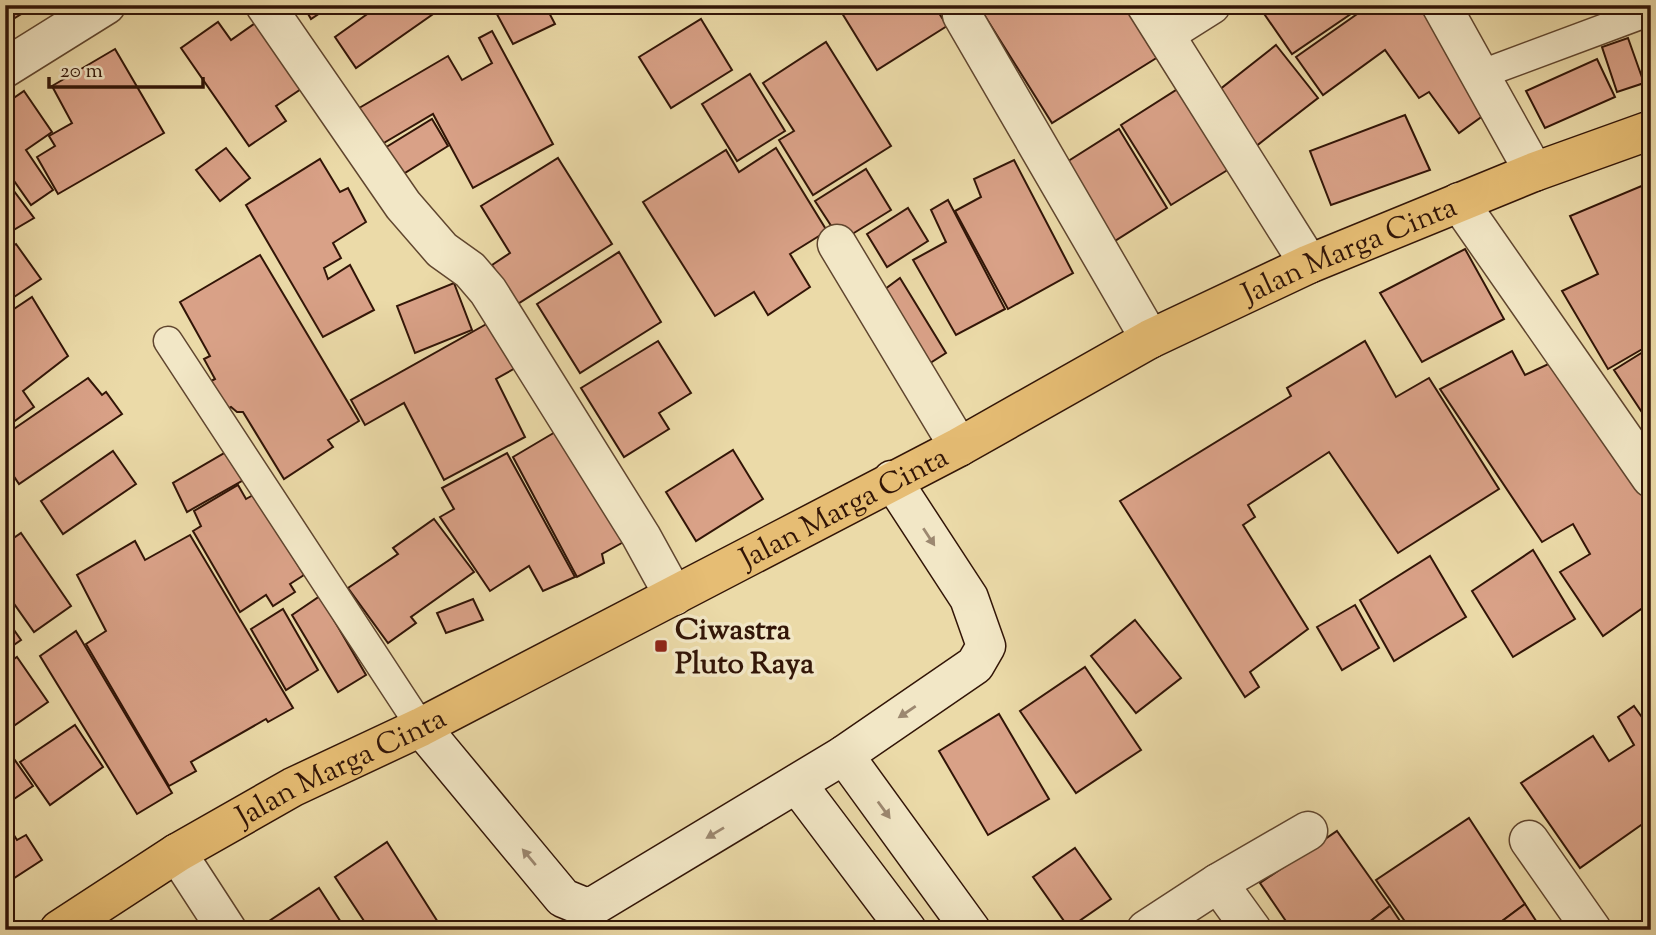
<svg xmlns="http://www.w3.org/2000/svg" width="1656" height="935" font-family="'Sorts Mill Goudy',serif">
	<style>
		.building { fill: #d9a187; stroke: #321507; stroke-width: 2 }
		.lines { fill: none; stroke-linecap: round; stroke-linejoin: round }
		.lane-casing { stroke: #60462f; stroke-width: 31 }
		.street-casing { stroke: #60462f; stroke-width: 41 }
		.secondary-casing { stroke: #321507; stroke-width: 41 }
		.primary-casing { stroke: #321507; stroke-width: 41 }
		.lane { stroke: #f2e7c6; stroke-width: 28 }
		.street { stroke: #f2e7c6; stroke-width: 38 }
		.secondary { stroke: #f2e7c6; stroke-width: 38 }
		.primary { stroke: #e6bd74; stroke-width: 38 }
		.oneway { fill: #9c8870 }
		.poi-dot { fill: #8f2418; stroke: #f2e7c6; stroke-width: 2.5 }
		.labels { text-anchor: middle; stroke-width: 7; stroke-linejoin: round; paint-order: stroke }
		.street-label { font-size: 30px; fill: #321507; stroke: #f2e7c6 }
		.poi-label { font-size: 30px; font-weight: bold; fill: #321507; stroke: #f2e7c6; text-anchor: start }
	</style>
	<rect width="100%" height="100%" fill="#ebdaa8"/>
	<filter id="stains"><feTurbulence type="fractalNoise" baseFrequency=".00286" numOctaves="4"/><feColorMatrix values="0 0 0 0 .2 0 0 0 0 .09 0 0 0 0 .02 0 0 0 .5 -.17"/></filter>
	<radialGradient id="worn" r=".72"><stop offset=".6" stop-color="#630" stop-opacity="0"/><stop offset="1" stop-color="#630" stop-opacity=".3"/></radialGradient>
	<g class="building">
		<polygon points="5,5 36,5 5,24"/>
		<polygon points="303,5 332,5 311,19"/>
		<polygon points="380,5 446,5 356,68 335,37"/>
		<polygon points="492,5 545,5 555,24 513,44"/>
		<polygon points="837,5 934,5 947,26 877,70"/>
		<polygon points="978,5 1126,5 1158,57 1052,123"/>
		<polygon points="1258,5 1364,5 1292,54"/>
		<polygon points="1370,5 1418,5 1491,110 1459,133 1429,92 1419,98 1385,50 1323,95 1296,57"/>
		<polygon points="701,19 732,70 671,108 639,57"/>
		<polygon points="258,21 304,87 276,106 286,121 249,146 181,48 218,22 231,40"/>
		<polygon points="492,31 553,144 473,188 433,114 377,147 354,111 448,56 462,80 492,63 479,38"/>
		<polygon points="1628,38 1644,83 1617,92 1602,47"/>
		<polygon points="826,42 891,146 813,195 779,140 794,131 763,83"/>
		<polygon points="1276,45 1318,98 1255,147 1214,94"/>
		<polygon points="115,49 164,133 58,194 37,157 55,146 49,136 72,123 52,86"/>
		<polygon points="1597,59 1615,97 1545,128 1526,91"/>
		<polygon points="750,74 785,131 737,161 702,104"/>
		<polygon points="1184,85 1234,166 1171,205 1121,125"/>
		<polygon points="24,91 52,132 26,150 53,190 31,205 5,168 5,104"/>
		<polygon points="1405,115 1430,170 1331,205 1310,151"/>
		<polygon points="432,119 448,146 392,181 375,154"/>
		<polygon points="1119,129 1167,208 1110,244 1062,165"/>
		<polygon points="226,148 250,178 220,201 196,170"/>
		<polygon points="776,148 827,231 790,254 810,287 768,315 754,292 715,316 643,202 726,150 739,172"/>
		<polygon points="558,158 612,244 516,305 492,265 510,253 481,206"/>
		<polygon points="320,159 340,192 348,188 366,222 333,243 341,258 324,268 328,279 350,265 374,310 323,337 246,205"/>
		<polygon points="1014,160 1073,273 1008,309 955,211 981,197 974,179"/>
		<polygon points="866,169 891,210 841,241 815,201"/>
		<polygon points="5,179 34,218 5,235"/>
		<polygon points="1651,182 1651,344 1608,369 1562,291 1598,274 1570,216"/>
		<polygon points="948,200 1005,309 956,335 913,260 946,242 931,210"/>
		<polygon points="908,208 928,241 887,267 867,234"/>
		<polygon points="16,244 41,279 5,303 5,251"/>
		<polygon points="1465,249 1504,319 1422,362 1380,293"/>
		<polygon points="619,252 661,322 580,373 537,304"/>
		<polygon points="260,255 359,421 328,440 333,447 284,479 243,412 237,412 231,407 218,414 203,385 215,379 204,359 210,356 180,302"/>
		<polygon points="900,278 946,353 919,370 873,298"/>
		<polygon points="454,283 472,330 415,353 397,306"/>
		<polygon points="32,297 68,356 23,391 34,407 5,428 5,315"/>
		<polygon points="499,317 526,362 496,379 525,437 444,480 404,403 365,425 351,400"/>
		<polygon points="658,341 691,393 659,413 669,429 624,457 581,388"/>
		<polygon points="1365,341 1396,397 1429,378 1499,489 1398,553 1329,452 1248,505 1255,517 1243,525 1308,629 1250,672 1259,687 1245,697 1120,501 1291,396 1287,388"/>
		<polygon points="1651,347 1651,426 1614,370"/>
		<polygon points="1512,351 1525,375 1557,360 1651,496 1651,602 1603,636 1560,572 1590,554 1573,524 1542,542 1440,389"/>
		<polygon points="88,378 102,395 106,392 122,414 19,484 5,463 5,435"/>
		<polygon points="562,428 629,539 602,554 604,563 577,577 513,457"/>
		<polygon points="233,448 247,478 187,512 173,483"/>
		<polygon points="733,450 763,499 696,541 666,492"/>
		<polygon points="113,451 136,484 63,534 41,501"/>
		<polygon points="507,453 575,577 543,591 529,566 490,591 440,517 454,509 442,488"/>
		<polygon points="238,485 246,499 255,494 304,575 290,584 295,592 273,606 266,595 240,612 193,531 201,526 194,511"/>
		<polygon points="434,519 474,572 411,617 416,623 388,643 348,588 398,554 393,548"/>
		<polygon points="21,533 71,606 34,632 12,601 5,606 5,544"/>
		<polygon points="190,535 293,708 268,722 266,719 191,762 196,771 169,786 86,644 106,631 77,575 135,541 145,560"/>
		<polygon points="1533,550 1575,619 1513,657 1472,591"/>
		<polygon points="1430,556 1466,617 1394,661 1360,600"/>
		<polygon points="320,596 366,675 338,692 292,615"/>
		<polygon points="473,599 483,620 446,633 437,613"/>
		<polygon points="1355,605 1379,648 1342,670 1317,627"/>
		<polygon points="283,609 318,670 286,690 251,629"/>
		<polygon points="7,620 21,640 5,651 5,622"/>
		<polygon points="1135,620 1181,678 1136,713 1091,656"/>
		<polygon points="76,631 172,793 137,814 40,656"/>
		<polygon points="17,657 48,702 5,732 5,665"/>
		<polygon points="1085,667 1141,750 1076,793 1020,711"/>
		<polygon points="1634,706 1651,730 1651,818 1580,868 1521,783 1593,736 1609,761 1634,745 1618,717"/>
		<polygon points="999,714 1049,799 988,835 939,751"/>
		<polygon points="75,725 103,767 50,805 20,762"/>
		<polygon points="5,746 33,786 5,805"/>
		<polygon points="1469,818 1525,904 1490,930 1411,930 1376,880"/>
		<polygon points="5,821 17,840 26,835 42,860 8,882 5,877"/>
		<polygon points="1337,831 1390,906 1359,930 1292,930 1260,883"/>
		<polygon points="387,842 443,930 370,930 335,877"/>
		<polygon points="1075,848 1111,899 1069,928 1033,877"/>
		<polygon points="319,888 346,930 262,930 260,927"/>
		<polygon points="1525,904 1542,930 1490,930"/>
		<polygon points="1390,906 1406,930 1359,930"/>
	</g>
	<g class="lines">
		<defs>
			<g id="lane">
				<polyline points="1479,75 1651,11"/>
				<polyline points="168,341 421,727"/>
			</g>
			<g id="street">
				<polyline points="265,5 403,205 442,250 470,270 488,291 641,536 674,596"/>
				<polyline points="1146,5 1309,264"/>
				<polyline points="1441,5 1534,172"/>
				<polyline points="962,15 1150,339"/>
				<polyline points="1165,34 1211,5"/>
				<polyline points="5,68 106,5"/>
				<polyline points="1459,202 1651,478"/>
				<polyline points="837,244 959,447"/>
				<polyline points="1529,840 1592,930"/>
				<polyline points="177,853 227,930"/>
				<polyline points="1218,883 1252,930"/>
				<polyline points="1146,930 1218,883 1308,831"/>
			</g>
			<g id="secondary">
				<polyline points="421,727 563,898 585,907 595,905 844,755 975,665 986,646 969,598 892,480"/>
				<polyline points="844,755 971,930"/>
				<polyline points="797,784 907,930"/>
			</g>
			<g id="primary">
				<path id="s1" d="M59,930L177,853L293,787L421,727L959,447L1150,339L1309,264L1534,172L1651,130"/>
			</g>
		</defs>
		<use href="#lane" class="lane-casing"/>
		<use href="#street" class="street-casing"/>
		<use href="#secondary" class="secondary-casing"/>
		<use href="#primary" class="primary-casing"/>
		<use href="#lane" class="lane"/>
		<use href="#street" class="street"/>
		<use href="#secondary" class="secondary"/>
		<use href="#primary" class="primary"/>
	</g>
	<defs><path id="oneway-solid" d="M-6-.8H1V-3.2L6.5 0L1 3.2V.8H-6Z" transform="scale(1.75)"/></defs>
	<g class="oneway">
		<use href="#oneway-solid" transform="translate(929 537) rotate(57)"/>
		<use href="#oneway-solid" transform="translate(907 712) rotate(146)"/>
		<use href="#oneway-solid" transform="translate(884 810) rotate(54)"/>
		<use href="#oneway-solid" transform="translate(715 833) rotate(149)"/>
		<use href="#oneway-solid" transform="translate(529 857) rotate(-130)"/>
	</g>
	<rect class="poi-dot" x="654" y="639" width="14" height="14" rx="3.5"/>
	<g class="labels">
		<g class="street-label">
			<text dy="10" stroke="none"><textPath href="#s1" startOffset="1460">Jalan Marga Cinta</textPath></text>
			<text dy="10" stroke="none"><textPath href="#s1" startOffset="892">Jalan Marga Cinta</textPath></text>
			<text dy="10" stroke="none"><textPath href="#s1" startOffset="326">Jalan Marga Cinta</textPath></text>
		</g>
		<g class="poi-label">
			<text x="675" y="639">Ciwastra<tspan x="675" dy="34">Pluto Raya</tspan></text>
		</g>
	</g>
	<rect width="1656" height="935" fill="none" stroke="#ebdaa8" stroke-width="28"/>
	<rect x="7" y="7" width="1642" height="921" fill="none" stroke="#321507" stroke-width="3.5"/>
	<rect x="14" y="14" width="1628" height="907" fill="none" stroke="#321507" stroke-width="2"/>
	<path d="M49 77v10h154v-10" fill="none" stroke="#321507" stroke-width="3.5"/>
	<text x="60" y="77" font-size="21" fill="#321507" stroke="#f2e7c6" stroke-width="5" paint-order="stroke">20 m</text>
	<rect width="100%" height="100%" filter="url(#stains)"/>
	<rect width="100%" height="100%" fill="url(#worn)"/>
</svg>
